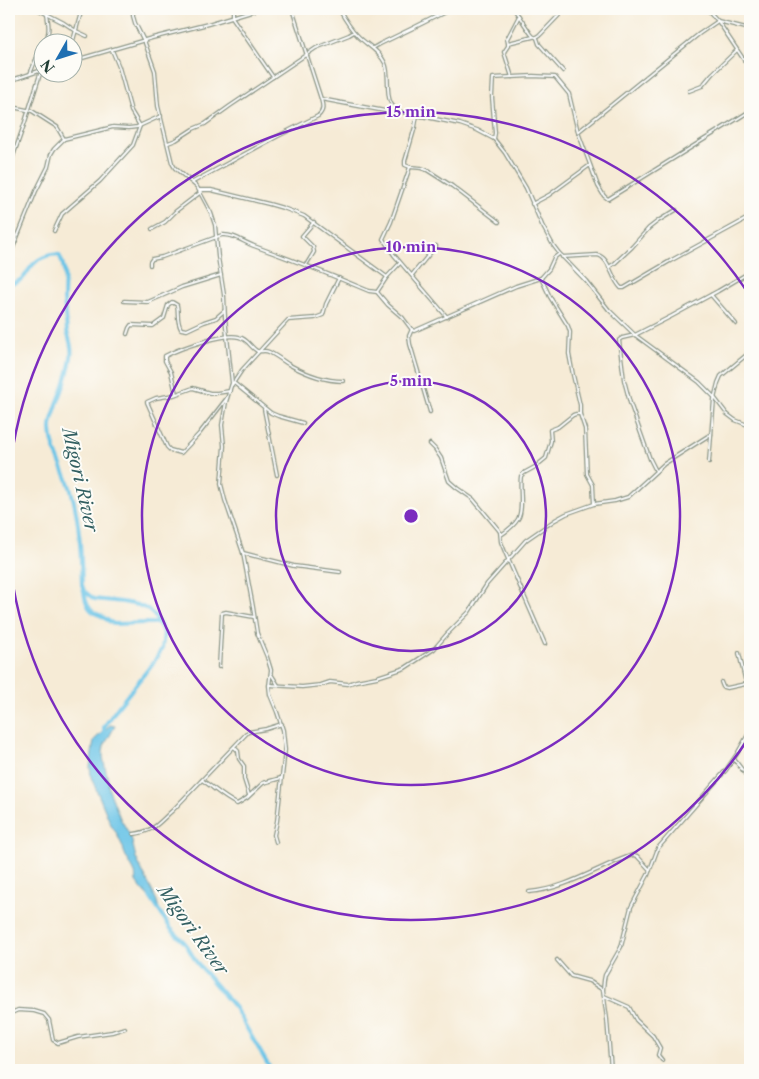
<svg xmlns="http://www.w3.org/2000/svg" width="759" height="1079" font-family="'Libre Caslon Text',serif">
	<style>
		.water { fill: #6ac4e7; stroke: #44808e }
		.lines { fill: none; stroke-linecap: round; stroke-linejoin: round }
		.river { stroke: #6ac4e7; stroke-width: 4 }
		.minor-casing { stroke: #8a9485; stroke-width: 4.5 }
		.minor { stroke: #fff; stroke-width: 2 }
		.ring { fill: none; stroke: #7b2cbf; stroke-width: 2.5 }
		.labels { text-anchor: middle; stroke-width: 4; stroke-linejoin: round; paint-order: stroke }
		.water-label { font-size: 18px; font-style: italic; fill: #325f61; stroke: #fdfcf7 }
		.centre { fill: #7b2cbf; stroke: #fdfcf7; stroke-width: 2.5 }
		.ring-label { font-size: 15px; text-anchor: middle; font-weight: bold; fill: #7b2cbf; stroke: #fdfcf7; stroke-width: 4; stroke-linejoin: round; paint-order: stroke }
	</style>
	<rect width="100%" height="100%" fill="#fdfcf7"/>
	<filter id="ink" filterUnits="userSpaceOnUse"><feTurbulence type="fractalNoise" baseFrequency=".02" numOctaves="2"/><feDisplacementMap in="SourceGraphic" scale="10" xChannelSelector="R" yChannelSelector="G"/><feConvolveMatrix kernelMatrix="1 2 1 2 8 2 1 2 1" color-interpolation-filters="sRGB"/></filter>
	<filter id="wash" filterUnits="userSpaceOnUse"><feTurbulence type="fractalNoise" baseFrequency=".0096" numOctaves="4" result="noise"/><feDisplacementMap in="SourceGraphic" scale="20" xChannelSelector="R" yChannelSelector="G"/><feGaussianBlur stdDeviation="1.12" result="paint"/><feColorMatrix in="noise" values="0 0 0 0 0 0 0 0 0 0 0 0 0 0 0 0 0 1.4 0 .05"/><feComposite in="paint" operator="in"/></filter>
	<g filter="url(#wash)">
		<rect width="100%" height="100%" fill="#f6ebd6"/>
		<path class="water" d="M110,725L115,726L104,746L103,752V757L108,781L109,790L120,818L131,837L136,858L157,901L159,909C155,903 138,886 136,881C135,878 136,875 135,873C131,864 124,856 123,847L115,830L112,827L91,777L90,767L94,740Z"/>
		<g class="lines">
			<g class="river">
				<path d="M9,284C14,283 20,281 24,277C26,275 28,271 31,267C37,259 49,253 59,255C67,269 64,285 64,300C65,310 66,321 67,331C69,339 73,347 71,357C69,373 63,389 57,404C55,412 50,421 51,430C52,454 67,472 72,494C80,523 81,555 82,585L84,591L94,599L122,602L138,605L147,609L154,615L164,633L162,649L153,663L118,707L104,727V735"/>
				<path d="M84,591C85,600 87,609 95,613C98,615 101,615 103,617C107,620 110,622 114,624L146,623H158L160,625"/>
				<polyline points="150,897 171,929 185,943 197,963 235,1008 271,1070"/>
			</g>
		</g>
	</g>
	<g filter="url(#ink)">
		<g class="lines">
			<defs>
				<g id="minor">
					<polyline points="37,9 64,23 76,31 87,36"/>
					<polyline points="133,9 133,16 135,23 145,43 155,71 158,106 172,163 175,168 197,187 211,213 215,225 218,257 224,295 225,317 232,383 226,402 222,425 224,446 221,484 225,500 243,553 253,607 257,633 267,657 271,670 269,686 270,695 277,712 283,730 285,750 277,821 274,835 276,842"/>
					<polyline points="233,9 233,16"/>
					<path d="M339,9C344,18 350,28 357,35C366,45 379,50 385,63C392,79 381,105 401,112L460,124L477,130L494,139L505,153L526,188L542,225L553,245L559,253L586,281L609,310L635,335L699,382L714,397L727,414L735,420L750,426"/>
					<path d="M514,9L531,34C534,38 536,38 540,35L565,9"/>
					<polyline points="707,9 718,21 750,69"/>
					<polyline points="232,17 273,77"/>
					<polyline points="537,38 539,44 563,71"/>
					<path d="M45,42C51,31 48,21 46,9"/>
					<polyline points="508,43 507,39 519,16"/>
					<polyline points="72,44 82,9"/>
					<polyline points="373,48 380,44 413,28 451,9"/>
					<polyline points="72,61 152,38 208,24 258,9"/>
					<polyline points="30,74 36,59 42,48"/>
					<polyline points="512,77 504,52 508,46 508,43 533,37"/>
					<polyline points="9,81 42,70"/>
					<polyline points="689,91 702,86 712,74 737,50"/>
					<polyline points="321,99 385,111 389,111 393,108"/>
					<polyline points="9,107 17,108 32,111 57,127 64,139 113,127 129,128 137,127 161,116"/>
					<polyline points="417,115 415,127 405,161 405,165 410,167 391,222 383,239 394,255 447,317"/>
					<polyline points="578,132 699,34 718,21 750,29"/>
					<polyline points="494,139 495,133 492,97 493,78 533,76 555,77 569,94 578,132 598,186 604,196 608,199 750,111"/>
					<polyline points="168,143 176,140 193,129 205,124 230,106 316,48 349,35 354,32"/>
					<polyline points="410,167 421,168 427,170 452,186 499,222"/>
					<polyline points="9,168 25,122 41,71"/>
					<path d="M193,182L278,136L318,116C324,111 323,106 321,99L292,9"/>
					<polyline points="199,190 211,190 269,204 283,208 304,216 387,277"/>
					<polyline points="532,204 549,195 590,165"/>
					<polyline points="152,229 165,222 176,211 201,192"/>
					<polyline points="54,231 62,214 100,181 133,145 140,126 131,111 119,67 112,50"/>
					<polyline points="559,254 554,258 549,269 541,278 550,297 568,326 570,332 569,354 573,375 580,405 580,414 585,429 587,474 593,485 594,504"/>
					<path d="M562,257L597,255C610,257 611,279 621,288H624L670,261L750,217"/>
					<polyline points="10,261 13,248 36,191 48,167 51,154 54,149 64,139"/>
					<path d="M150,265V262L152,259L162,257L222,235C234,234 243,242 254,246C293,260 331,275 369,291L377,292L388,305L403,318L412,330L414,331L516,286L541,278"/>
					<polyline points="306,265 314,252 313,247 302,236 314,222"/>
					<polyline points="609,267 615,263 632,247 649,228 658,221 676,210"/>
					<polyline points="412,275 436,246"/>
					<polyline points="377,292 387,277 400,263"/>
					<polyline points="711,295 736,324"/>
					<polyline points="124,301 148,302 182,287 221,275"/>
					<polyline points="412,329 409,336 410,344 430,412"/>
					<path d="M127,334L129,328L131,325L153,326L164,318L168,305L172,302L177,305C179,314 176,319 181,329L187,330L204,322L216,318L224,311"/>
					<polyline points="234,383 271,413 278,416 303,423"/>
					<polyline points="232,385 242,370 288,320 315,318 323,315 326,304 339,278"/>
					<path d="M176,394L171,372L165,361V356C180,348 223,333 239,337C248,339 250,347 257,351C261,352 265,350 269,352C275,355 282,360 288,364C306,374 323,381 343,381"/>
					<polyline points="227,398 199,434 181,453 170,450 167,447 147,402 156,398 174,395 193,388 210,393 217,393 230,391"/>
					<polyline points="264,409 277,475"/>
					<polyline points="430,444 435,449 441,458 449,481 457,488 473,499 498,529 500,532 501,542 505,552 545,644"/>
					<polyline points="709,462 714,399 718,383 721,376 750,352"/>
					<polyline points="656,471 650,459 630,403 624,380 619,340 622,338 635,335 672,316 718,291 750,272"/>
					<polyline points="9,512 9,518"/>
					<path d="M501,535C507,531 514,526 518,519C524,509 519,488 521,476L524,473L535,467L546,458L551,441L550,430L558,427L573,415L576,414H580"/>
					<polyline points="243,553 294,566 340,572"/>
					<polyline points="739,653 745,679 750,686"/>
					<polyline points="219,667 222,613 226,612 254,617"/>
					<polyline points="271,674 278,685"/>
					<polyline points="721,682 723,687 727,688 750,683"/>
					<polyline points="269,685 302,687 321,685 330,682 348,684 356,681 377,677 405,668 434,649 448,633 469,612 487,584 526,540 555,520 566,514 594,504 615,501 628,497 664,464 711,434"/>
					<polyline points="234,747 238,751 239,759 244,766 244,779 249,795"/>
					<polyline points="734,759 750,780"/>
					<path d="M202,780C214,788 224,798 237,804L247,798L263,783L281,778"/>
					<path d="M134,834C155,831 158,823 173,810L248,732L266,729L282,724"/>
					<path d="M529,892C567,889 599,866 633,855L637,856L650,870"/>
					<polyline points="557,960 571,976 589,981 603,990"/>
					<polyline points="604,996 629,1007 636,1020 653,1036 660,1048 658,1055 662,1060"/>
					<polyline points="9,1014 18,1010 34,1011 44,1014 49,1020 53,1040 58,1043 78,1037 112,1032 125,1028"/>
					<polyline points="611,1070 607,1019 603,990 604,980 605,975 621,947 631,907 648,875 658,848 726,770 737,754 750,731"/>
				</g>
			</defs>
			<use href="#minor" class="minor-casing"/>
			<use href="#minor" class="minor"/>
		</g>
	</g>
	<g class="ring">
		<circle cx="411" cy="516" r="135"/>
		<circle cx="411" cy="516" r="269"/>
		<path d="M750 736A404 404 0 0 1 9 555M9 477A404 404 0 0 1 750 296"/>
	</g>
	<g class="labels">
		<g class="water-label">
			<text transform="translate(80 480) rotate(77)" y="6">Migori River</text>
			<text transform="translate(193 930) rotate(54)" y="6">Migori River</text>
		</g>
	</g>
	<circle cx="411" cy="516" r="8" class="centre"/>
	<g class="ring-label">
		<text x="411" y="117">15 min</text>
		<text x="411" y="252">10 min</text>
		<text x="411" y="386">5 min</text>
	</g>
	<rect width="759" height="1079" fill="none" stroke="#fdfcf7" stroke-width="30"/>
	<g transform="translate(58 58) rotate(231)"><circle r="24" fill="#fdfcf7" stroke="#a4b0a9"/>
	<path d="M0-4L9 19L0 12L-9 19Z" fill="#1f6fb2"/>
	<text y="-8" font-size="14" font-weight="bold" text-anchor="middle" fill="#1f3d34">N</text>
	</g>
</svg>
